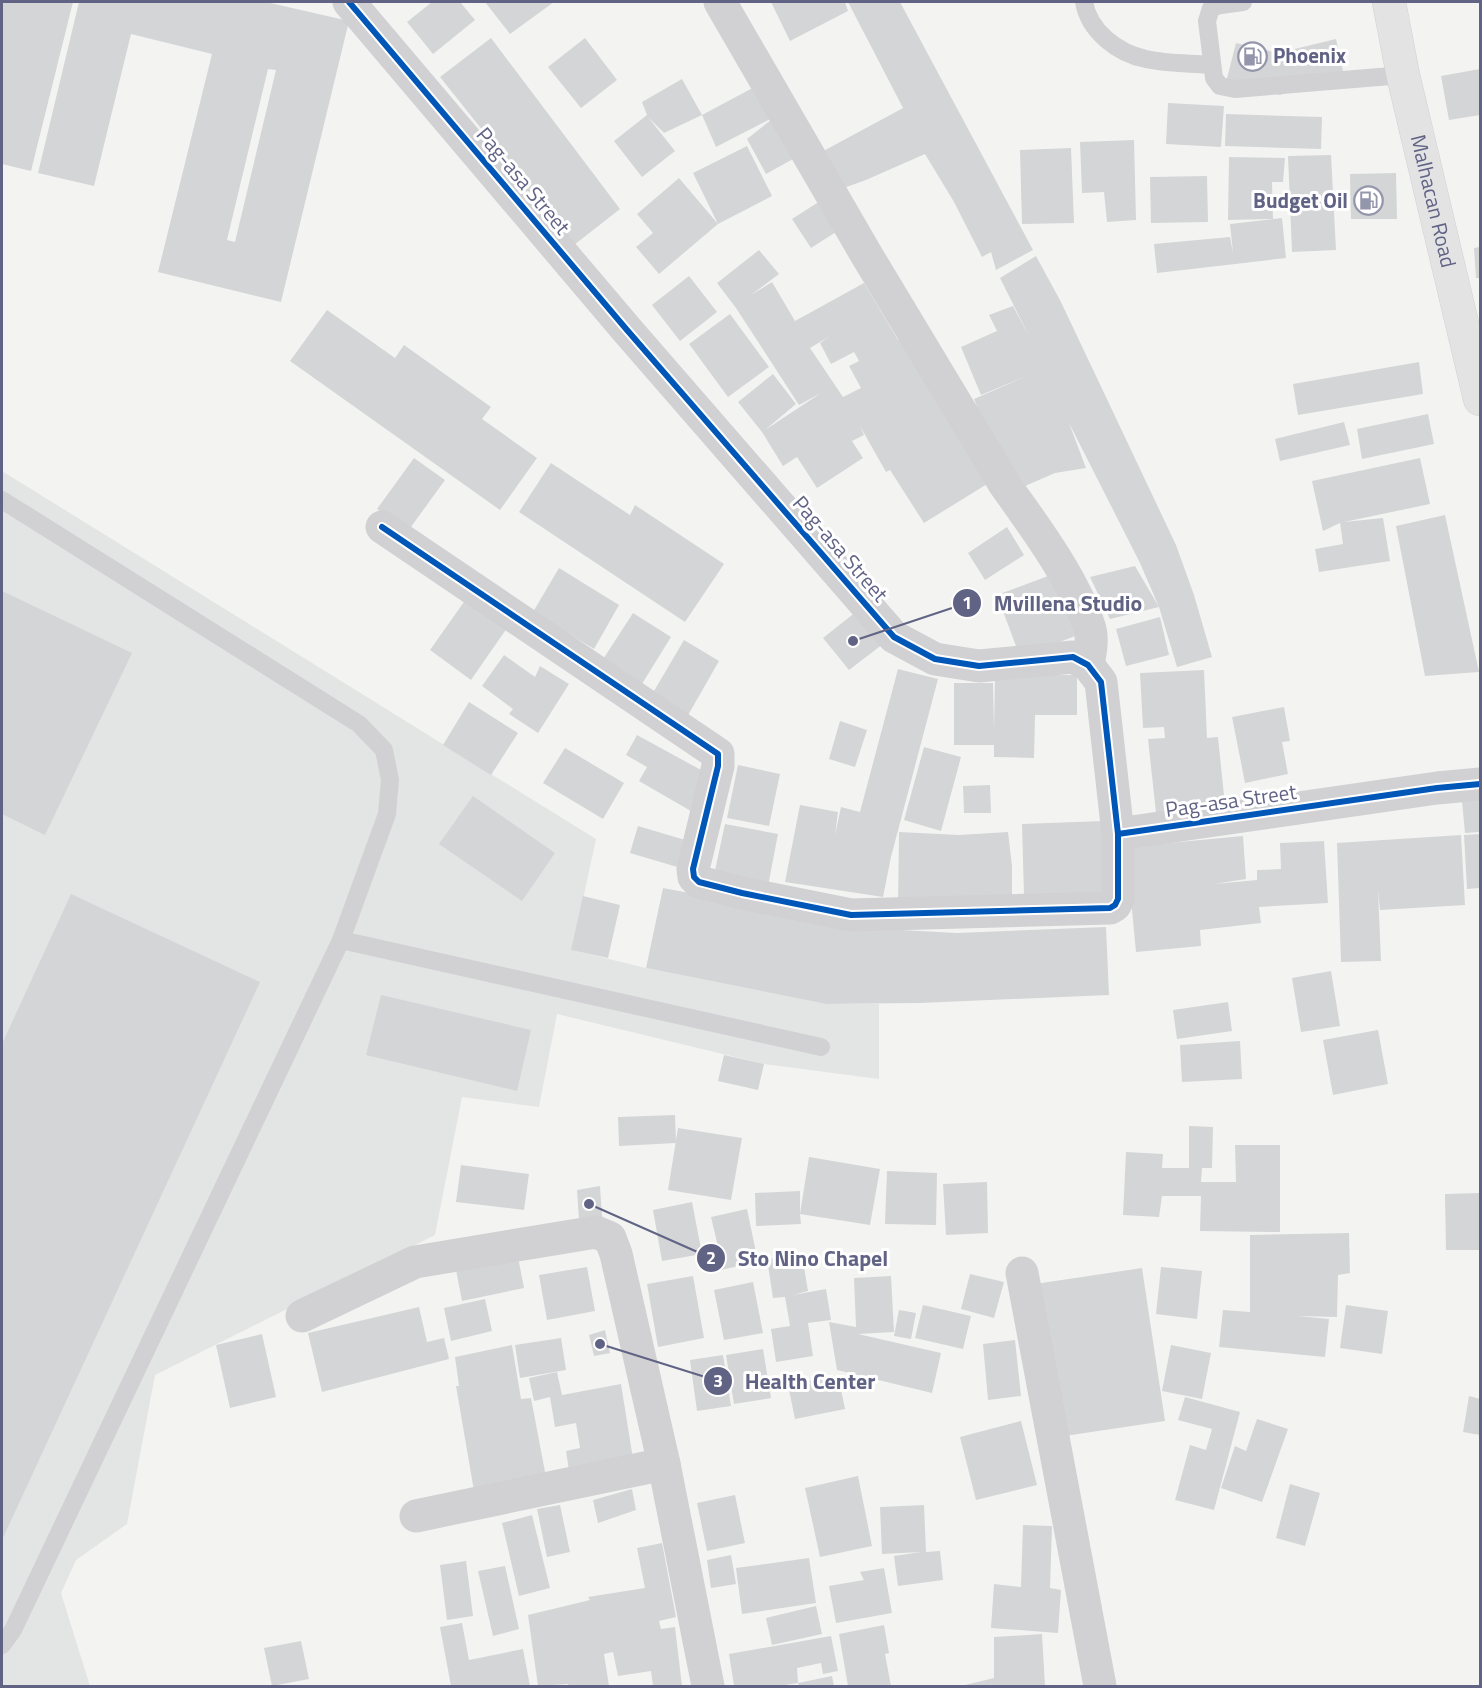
<svg xmlns="http://www.w3.org/2000/svg" width="1482" height="1688" font-family="'Titillium Web',sans-serif">
	<style>
		.built { fill: #e3e4e4 }
		.building { fill: #d4d5d6; fill-rule: evenodd }
		.lines { fill: none; stroke-linecap: round; stroke-linejoin: round }
		.secondary-casing { stroke: #d2d2d5; stroke-width: 34 }
		.service { stroke: #d1d1d3; stroke-width: 18 }
		.minor { stroke: #d1d1d3; stroke-width: 33 }
		.secondary { stroke: #e3e3e4; stroke-width: 33 }
		.cycleway-casing { stroke: #fff; stroke-width: 10 }
		.cycleway { stroke: #0057b8; stroke-width: 6 }
		.labels { text-anchor: middle; stroke-width: 6; stroke-linejoin: round; paint-order: stroke }
		.poi-label { font-size: 21px; font-weight: bold; fill: #616385; stroke: #fff; text-anchor: start }
		.street-label { font-size: 21px; fill: #616385; stroke: #fff }
		.leader { fill: none; stroke: #616385; stroke-width: 2 }
		.callout-dot { fill: #616385; stroke: #fff; stroke-width: 2 }
		.mark-label { font-size: 18px; text-anchor: middle; font-weight: bold; fill: #fff }
		.callout-label { font-size: 22px; text-anchor: middle; font-weight: bold; fill: #616385; stroke: #fff; stroke-width: 6; stroke-linejoin: round; paint-order: stroke }
	</style>
	<rect width="100%" height="100%" fill="#f3f4f2"/>
	<polygon class="built" points="2,471 596,839 572,950 646,968 826,1004 879,1004 879,1079 764,1064 557,1014 539,1107 462,1097 435,1235 155,1375 127,1524 76,1560 61,1593 90,1686 2,1686"/>
	<g class="building">
		<polygon points="3,2 73,2 31,171 2,164 2,9"/>
		<path d="M79,2H266L349,21L281,302L158,272L212,54L131,34L94,186L38,173ZM268,69L276,70L235,242L227,240Z"/>
		<polygon points="432,2 460,2 475,20 433,54 407,22"/>
		<polygon points="485,2 554,2 510,34"/>
		<polygon points="771,2 845,2 848,11 790,41"/>
		<polygon points="848,2 900,2 1033,250 996,270 991,252 982,257 954,202 925,154 866,180 838,190 816,155 903,108"/>
		<polygon points="491,38 620,209 574,245 440,77"/>
		<polygon points="585,38 617,80 581,108 548,67"/>
		<polygon points="1336,39 1345,80 1279,95 1226,82 1236,43 1278,53"/>
		<polygon points="1480,69 1480,115 1449,120 1441,76"/>
		<polygon points="682,79 702,115 664,133 648,117 675,151 642,177 614,141 647,115 642,102"/>
		<polygon points="760,84 776,116 716,147 702,115"/>
		<polygon points="1168,103 1224,106 1221,147 1166,144"/>
		<polygon points="1226,114 1322,117 1321,149 1225,146"/>
		<polygon points="776,116 802,154 766,174 747,139"/>
		<polygon points="1134,140 1136,220 1107,222 1104,192 1082,193 1080,142"/>
		<polygon points="747,146 772,196 718,224 659,274 636,247 653,233 637,214 679,178 718,224 693,173"/>
		<polygon points="1071,148 1074,223 1022,224 1020,150"/>
		<polygon points="1331,155 1336,250 1292,252 1288,156"/>
		<polygon points="1229,157 1285,158 1283,182 1272,182 1273,219 1228,220"/>
		<polygon points="1396,173 1397,219 1351,219 1350,174"/>
		<polygon points="1207,176 1208,222 1151,223 1150,177"/>
		<polygon points="828,196 847,225 811,248 792,219"/>
		<polygon points="1282,218 1286,258 1157,273 1154,244 1230,237 1233,253 1230,224"/>
		<polygon points="1480,247 1480,278 1476,278 1474,248"/>
		<path d="M759,250L779,274L751,295L772,282L795,321L864,283L898,340L903,335L992,481L924,523L890,470L886,472L860,426L864,435L852,441L863,458L817,488L797,457L783,466L762,432L738,402L773,374L796,404L765,430L821,393L799,405L736,308L717,283ZM830,336L820,343L831,364L854,352L859,361L849,366L861,388L843,397L810,348Z"/>
		<polygon points="1036,256 1061,302 1176,545 1194,595 1212,657 1177,667 1159,607 1140,563 1069,423 1086,468 1055,473 1016,490 995,452 974,399 1029,375 981,395 961,347 997,331 989,315 1013,306 1029,336 1000,278"/>
		<polygon points="689,276 717,312 680,341 652,305"/>
		<polygon points="327,310 395,358 404,345 491,407 482,419 537,458 500,510 290,361"/>
		<polygon points="730,314 769,367 728,397 689,344"/>
		<polygon points="1419,362 1423,394 1298,415 1293,384"/>
		<polygon points="1428,414 1434,444 1362,459 1357,429"/>
		<polygon points="1344,422 1350,445 1280,461 1275,439"/>
		<polygon points="414,458 445,480 408,531 377,509"/>
		<polygon points="1420,458 1430,504 1344,522 1383,518 1390,561 1319,572 1315,549 1343,544 1340,523 1323,531 1312,481"/>
		<polygon points="551,463 630,515 635,505 724,564 685,622 519,512"/>
		<polygon points="1445,515 1479,672 1425,676 1396,526"/>
		<polygon points="1007,527 1024,555 985,580 968,553"/>
		<polygon points="1135,566 1159,607 1110,619 1090,577"/>
		<polygon points="559,568 619,605 594,649 533,612"/>
		<polygon points="1056,573 1078,635 1020,657 997,595"/>
		<polygon points="2,591 132,653 45,835 2,814"/>
		<polygon points="466,599 507,628 471,680 430,650"/>
		<polygon points="857,611 883,644 849,670 823,638"/>
		<polygon points="633,613 671,637 637,692 598,667"/>
		<polygon points="1160,617 1169,655 1126,666 1116,629"/>
		<polygon points="684,640 719,661 683,724 647,703"/>
		<polygon points="504,655 535,677 540,666 569,684 538,733 509,714 513,709 482,686"/>
		<polygon points="898,669 938,679 891,857 883,897 785,882 800,805 838,812 835,835 841,807 860,812"/>
		<polygon points="1204,670 1207,738 1218,737 1225,805 1156,813 1148,739 1165,738 1164,727 1143,728 1140,673"/>
		<polygon points="995,675 1077,675 1077,715 1035,715 1034,758 994,757 994,745 954,745 954,683 993,683 994,730"/>
		<polygon points="469,702 518,733 491,775 443,745"/>
		<polygon points="1284,707 1290,741 1282,742 1288,774 1245,783 1232,717"/>
		<polygon points="840,721 867,730 855,767 829,759"/>
		<polygon points="637,735 701,770 696,814 639,781 647,767 626,755"/>
		<polygon points="924,747 961,757 941,831 904,820"/>
		<polygon points="565,748 624,783 603,819 543,783"/>
		<polygon points="738,765 780,774 769,826 727,818"/>
		<polygon points="990,785 991,813 964,813 963,786"/>
		<polygon points="1480,789 1480,832 1465,833 1461,791"/>
		<polygon points="473,796 555,853 522,901 439,844"/>
		<polygon points="1103,821 1105,893 1024,896 1022,824"/>
		<polygon points="725,824 778,834 768,886 714,875"/>
		<polygon points="638,826 692,842 684,869 630,853"/>
		<polygon points="899,832 959,835 1008,832 1012,866 1012,904 898,905"/>
		<polygon points="1480,834 1480,888 1467,889 1464,835"/>
		<polygon points="1461,835 1465,905 1380,910 1378,890 1381,961 1341,962 1337,843"/>
		<polygon points="1243,836 1246,879 1214,884 1257,880 1257,870 1281,869 1280,843 1324,841 1328,903 1259,907 1261,923 1200,930 1201,946 1136,952 1126,847"/>
		<polygon points="663,888 882,929 957,933 1106,927 1109,995 920,1003 826,1004 646,968"/>
		<polygon points="71,894 260,982 2,1540 2,1044"/>
		<polygon points="583,896 620,905 608,958 571,950"/>
		<polygon points="1331,971 1340,1026 1301,1032 1292,978"/>
		<polygon points="381,995 531,1030 517,1091 366,1055"/>
		<polygon points="1228,1002 1232,1031 1177,1039 1173,1010"/>
		<polygon points="1378,1030 1388,1084 1333,1095 1323,1040"/>
		<polygon points="1240,1041 1242,1079 1182,1082 1180,1045"/>
		<polygon points="724,1055 764,1064 758,1090 718,1081"/>
		<polygon points="675,1115 676,1143 619,1146 618,1117"/>
		<polygon points="1189,1126 1213,1127 1212,1168 1202,1168 1201,1182 1236,1182 1235,1145 1280,1145 1280,1232 1200,1231 1201,1196 1162,1196 1159,1217 1123,1215 1126,1152 1163,1154 1162,1168 1189,1168"/>
		<polygon points="678,1128 742,1138 731,1200 668,1190"/>
		<polygon points="809,1157 880,1169 870,1225 800,1214 801,1224 756,1226 755,1193 800,1191 800,1214"/>
		<polygon points="461,1165 529,1174 524,1210 456,1202"/>
		<polygon points="887,1171 937,1173 936,1225 885,1224"/>
		<polygon points="987,1182 988,1233 946,1235 943,1184"/>
		<polygon points="600,1186 602,1217 579,1220 577,1190"/>
		<polygon points="1480,1193 1480,1250 1446,1250 1445,1194"/>
		<polygon points="692,1202 702,1254 662,1261 653,1210"/>
		<polygon points="747,1209 758,1262 711,1272 708,1254 719,1251 711,1217"/>
		<polygon points="1349,1233 1350,1273 1338,1275 1337,1317 1298,1316 1329,1319 1325,1357 1219,1347 1223,1310 1250,1312 1250,1235"/>
		<polygon points="802,1255 808,1291 793,1295 826,1289 831,1320 808,1323 813,1356 776,1362 771,1329 790,1326 785,1297 773,1298 767,1259"/>
		<polygon points="518,1257 524,1288 462,1301 456,1270"/>
		<polygon points="587,1267 595,1311 547,1320 539,1275"/>
		<polygon points="1161,1267 1202,1271 1197,1319 1156,1314"/>
		<polygon points="1142,1268 1165,1421 1058,1437 1035,1284"/>
		<polygon points="970,1274 1004,1282 994,1318 961,1309"/>
		<polygon points="693,1276 704,1338 658,1347 647,1284"/>
		<polygon points="891,1276 894,1332 858,1334 941,1353 932,1393 837,1370 829,1322 856,1327 854,1278"/>
		<polygon points="753,1282 763,1333 724,1340 714,1290"/>
		<polygon points="485,1299 492,1331 451,1341 444,1308"/>
		<polygon points="923,1305 971,1316 963,1349 915,1338"/>
		<polygon points="1346,1305 1388,1311 1382,1354 1340,1348"/>
		<polygon points="419,1307 427,1342 444,1338 449,1359 322,1392 308,1333"/>
		<polygon points="899,1310 916,1313 911,1339 894,1336"/>
		<polygon points="605,1330 610,1353 594,1356 589,1335"/>
		<polygon points="262,1334 276,1397 230,1408 216,1345"/>
		<polygon points="561,1338 566,1370 520,1378 515,1345"/>
		<polygon points="1015,1340 1021,1396 988,1400 983,1344"/>
		<polygon points="512,1345 521,1399 531,1398 546,1477 474,1491 456,1386 459,1386 455,1357"/>
		<polygon points="1171,1345 1211,1353 1202,1399 1162,1391"/>
		<polygon points="763,1349 771,1398 734,1404 726,1355"/>
		<polygon points="723,1355 731,1406 697,1411 690,1360"/>
		<polygon points="557,1372 562,1395 621,1384 634,1465 570,1477 566,1451 580,1448 576,1423 555,1427 550,1397 534,1401 529,1378"/>
		<polygon points="838,1375 845,1409 795,1419 788,1385"/>
		<polygon points="1469,1396 1480,1399 1480,1435 1463,1432"/>
		<polygon points="1185,1397 1240,1412 1214,1510 1175,1500 1190,1445 1206,1450 1212,1429 1178,1420"/>
		<polygon points="1257,1419 1288,1429 1262,1502 1221,1488 1235,1446 1246,1451"/>
		<polygon points="1021,1421 1037,1485 976,1500 960,1437"/>
		<polygon points="858,1476 872,1546 820,1557 805,1488"/>
		<polygon points="1290,1484 1320,1493 1305,1546 1276,1538"/>
		<polygon points="632,1489 636,1510 598,1523 593,1500"/>
		<polygon points="735,1495 745,1543 707,1551 697,1503"/>
		<polygon points="560,1505 570,1552 547,1557 537,1509"/>
		<polygon points="924,1505 926,1552 940,1551 943,1580 898,1586 894,1556 921,1552 882,1554 880,1507"/>
		<polygon points="532,1515 550,1588 519,1596 502,1523"/>
		<polygon points="1023,1525 1052,1526 1050,1588 1061,1590 1058,1633 991,1628 994,1584 1021,1587"/>
		<polygon points="662,1543 676,1617 659,1621 661,1629 675,1627 682,1686 653,1686 651,1671 618,1676 613,1652 604,1654 609,1686 569,1686 568,1684 538,1686 528,1615 590,1600 588,1597 645,1588 637,1548"/>
		<polygon points="731,1555 736,1584 711,1588 707,1560"/>
		<polygon points="809,1558 816,1603 742,1614 736,1568"/>
		<polygon points="466,1561 473,1616 447,1620 440,1565"/>
		<polygon points="505,1566 519,1629 493,1636 478,1571"/>
		<polygon points="884,1568 892,1613 836,1623 829,1586 864,1580 860,1572"/>
		<polygon points="816,1606 822,1634 772,1645 766,1618"/>
		<polygon points="462,1623 469,1660 523,1649 530,1686 451,1686 440,1627"/>
		<polygon points="884,1625 889,1653 885,1654 891,1686 848,1686 839,1634"/>
		<polygon points="1042,1634 1045,1686 961,1686 994,1678 994,1637"/>
		<polygon points="831,1636 838,1671 823,1674 821,1663 797,1668 798,1683 778,1686 734,1686 729,1654"/>
		<polygon points="301,1641 309,1679 272,1686 264,1648"/>
		<polygon points="832,1676 834,1686 799,1686 798,1683"/>
	</g>
	<g class="lines">
		<defs>
			<g id="secondary">
				<path id="s1" d="M1389,2L1403,75L1480,399"/>
			</g>
		</defs>
		<use href="#secondary" class="secondary-casing"/>
		<g class="service">
			<path d="M1084,2C1089,31 1117,53 1146,59C1167,64 1191,63 1212,65"/>
			<polyline points="1243,2 1221,5 1211,8 1207,21 1214,78 1220,86 1235,89 1403,75"/>
			<polyline points="2,500 359,724 384,750 390,780 387,814 341,940 13,1630 2,1645"/>
			<polyline points="341,940 821,1047"/>
		</g>
		<g class="minor">
			<polyline points="349,2 627,330 894,637 935,659 979,666 1073,657 1088,665 1101,682 1118,834 1437,788 1480,784"/>
			<path d="M720,2L866,254L1005,485C1035,527 1074,579 1090,629C1093,640 1090,654 1088,665"/>
			<polyline points="382,527 718,754 718,766 693,869 694,877 699,882 742,893 851,915 1110,908 1115,905 1118,899 1118,834"/>
			<polyline points="1022,1273 1100,1686"/>
			<polyline points="302,1316 415,1262 596,1232 610,1238 616,1254 664,1464 708,1686"/>
			<polyline points="416,1516 664,1464"/>
		</g>
		<use href="#secondary" class="secondary"/>
		<defs>
			<g id="cycleway">
				<polyline points="349,2 627,330 894,637 935,659 979,666 1073,657 1088,665 1101,682 1118,834 1437,788 1480,784"/>
				<polyline points="382,527 718,754 718,766 693,869 694,877 699,882 742,893 851,915 1110,908 1115,905 1118,899 1118,834"/>
			</g>
		</defs>
		<use href="#cycleway" class="cycleway-casing"/>
		<use href="#cycleway" class="cycleway"/>
	</g>
	<defs>
		<symbol id="fuel-ring" viewBox="-11 -11 22 22"><circle r="9.5" fill="#fff" stroke="#9496ab" stroke-width="1.5"/><path d="M-5.5-6h7V0h2V4h1.3V-2.5L3-4.5l.8-.8L6-3V5H2.5V1h-1V6h-7ZM-4.2-4.7v3.2H.2V-4.7Z" fill="#9496ab"/></symbol>
	</defs>
	<g fill-rule="evenodd">
		<use href="#fuel-ring" x="1236" y="40" width="33" height="33"/>
		<use href="#fuel-ring" x="1352" y="184" width="33" height="33"/>
	</g>
	<g class="labels">
		<g class="poi-label">
			<text x="1273" y="63">Phoenix</text>
			<text x="1348" y="208" text-anchor="end">Budget Oil</text>
		</g>
		<g class="street-label">
			<text transform="translate(523 181) rotate(50)" y="7">Pag-asa Street</text>
			<text dy="7" stroke="none"><textPath href="#s1" startOffset="204">Malhacan Road</textPath></text>
			<text transform="translate(840 549) rotate(49)" y="7">Pag-asa Street</text>
			<text transform="translate(1231 801) rotate(-8)" y="7">Pag-asa Street</text>
		</g>
	</g>
	<path class="leader" d="M853 641L967 603M589 1204L711 1258M600 1344L718 1381"/>
	<g class="callout-dot">
		<circle cx="853" cy="641" r="6"/>
		<circle cx="589" cy="1204" r="6"/>
		<circle cx="600" cy="1344" r="6"/>
		<circle cx="967" cy="603" r="15"/>
		<circle cx="711" cy="1258" r="15"/>
		<circle cx="718" cy="1381" r="15"/>
	</g>
	<g class="mark-label">
		<text x="967" y="609">1</text>
		<text x="711" y="1264">2</text>
		<text x="718" y="1387">3</text>
	</g>
	<g class="callout-label">
		<text x="1068" y="611">Mvillena Studio</text>
		<text x="813" y="1266">Sto Nino Chapel</text>
		<text x="810" y="1389">Health Center</text>
	</g>
	<rect width="1482" height="1688" fill="none" stroke="#616385" stroke-width="6"/>
</svg>
